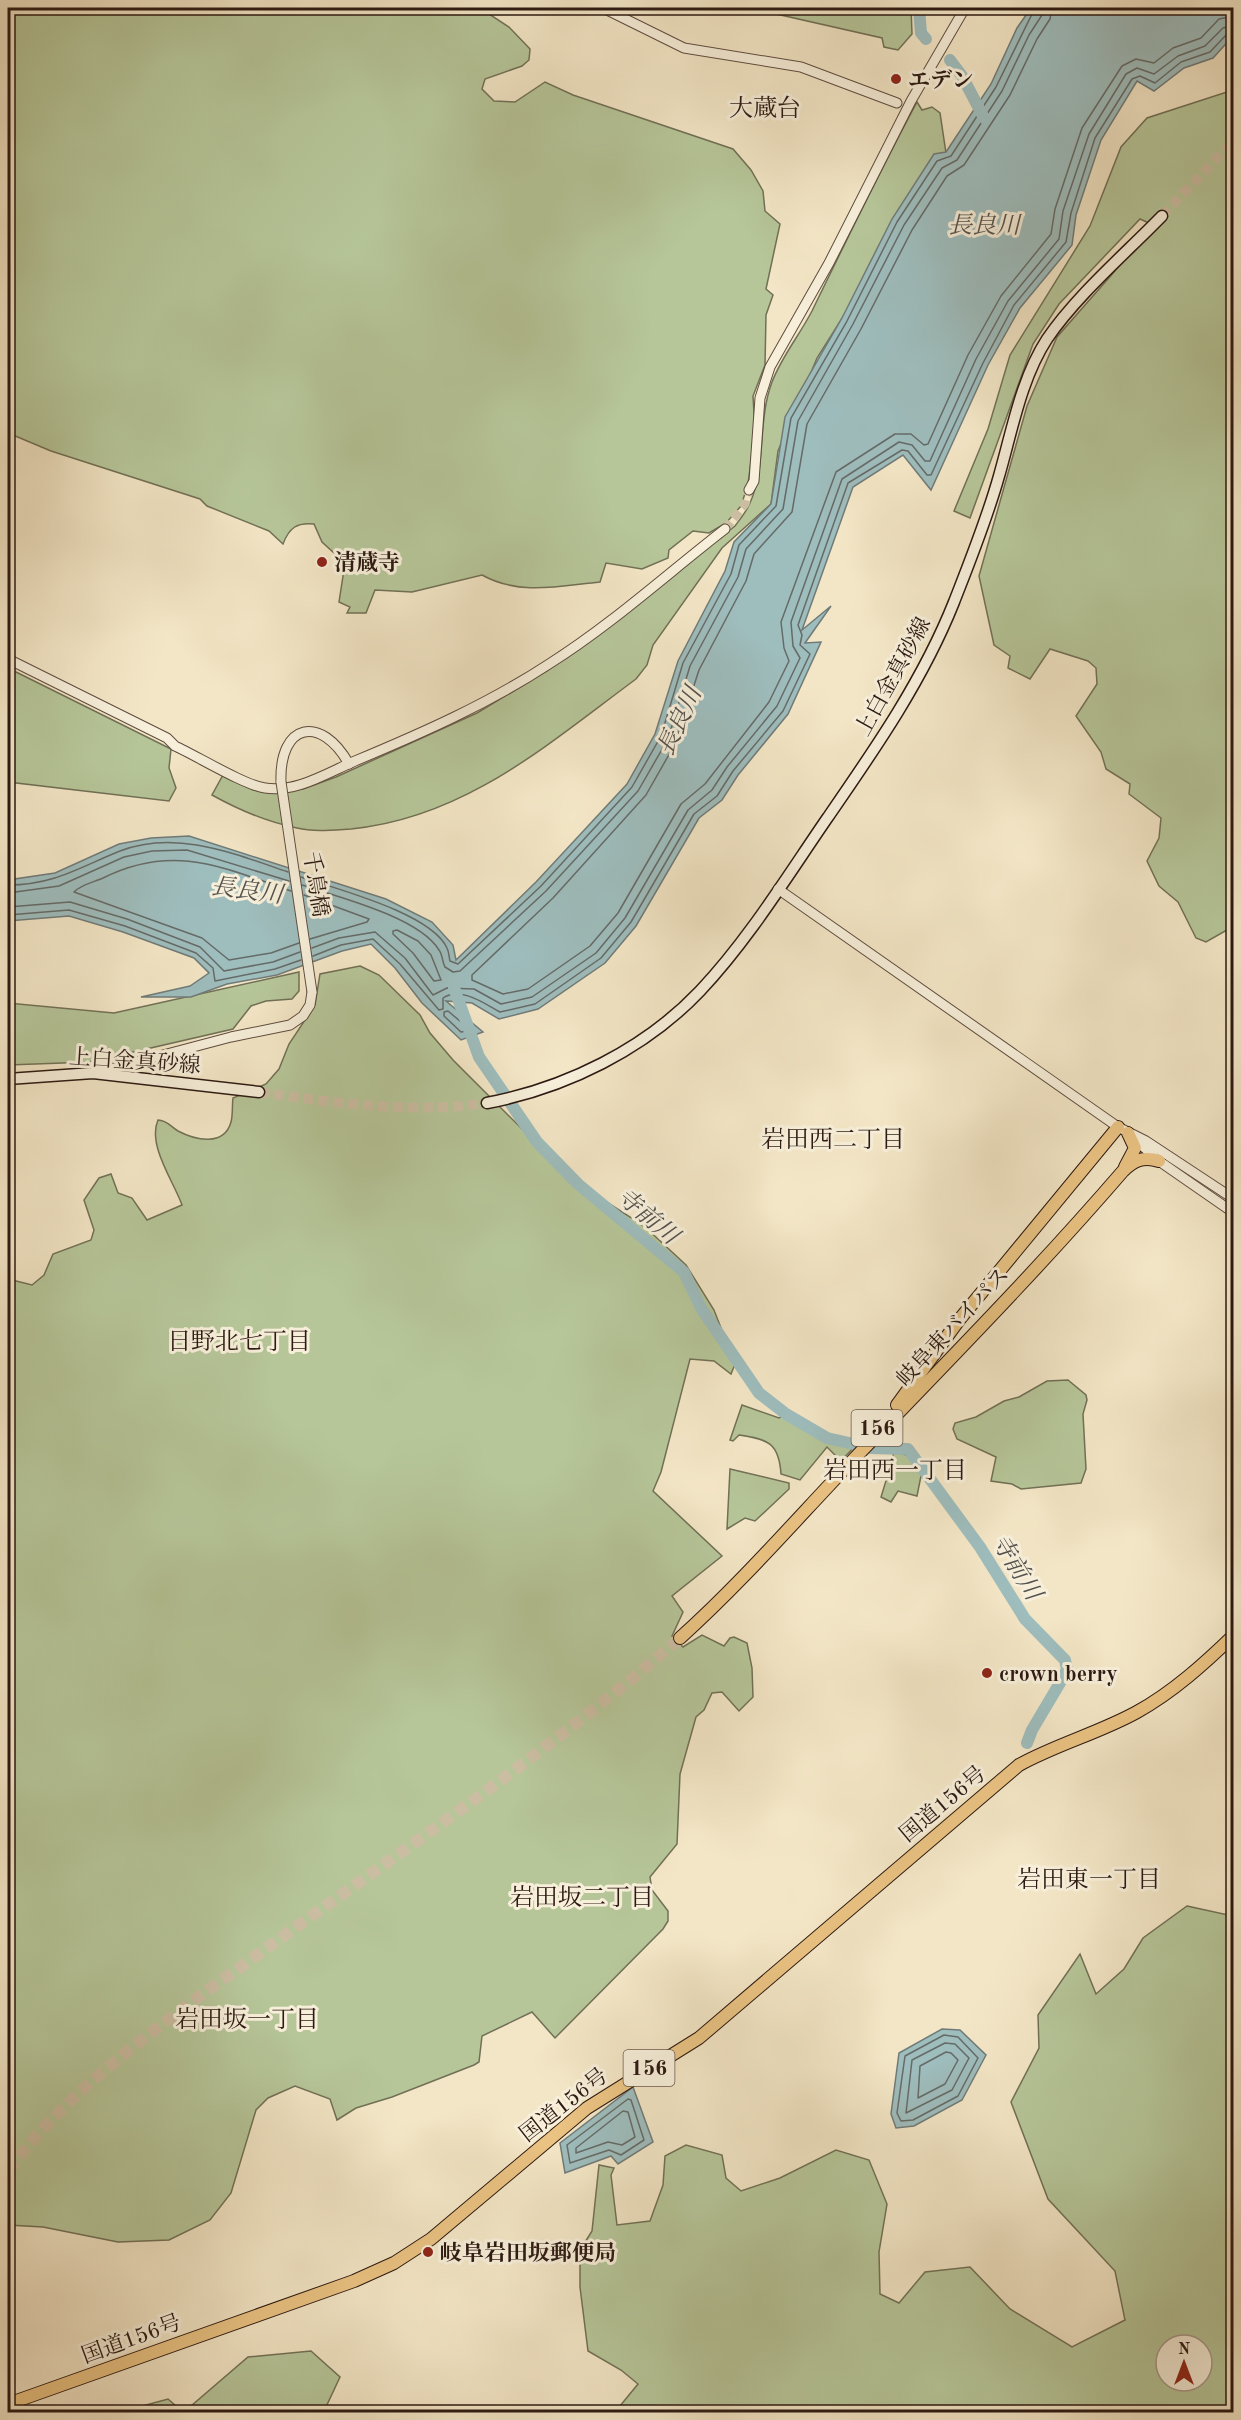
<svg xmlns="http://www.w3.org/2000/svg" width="1241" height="2420" font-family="'Old Standard TT','Noto Serif JP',serif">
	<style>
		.green { fill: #b6c699; stroke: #717056; stroke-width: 1.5; fill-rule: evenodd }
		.water { fill: #9ebdbd; stroke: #707b79; stroke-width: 1.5 }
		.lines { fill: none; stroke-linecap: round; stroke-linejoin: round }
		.shore { stroke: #656b68; stroke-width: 1.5 }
		.river { stroke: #9ebdbd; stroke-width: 12 }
		.tertiary-tunnel { stroke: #cbbda2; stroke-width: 9; stroke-dasharray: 9 4.5; stroke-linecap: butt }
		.secondary-tunnel { stroke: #cbbda2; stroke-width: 10; stroke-dasharray: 10 5; stroke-linecap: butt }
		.trunk-tunnel { stroke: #cbbda2; stroke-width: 12; stroke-dasharray: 12 6; stroke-linecap: butt }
		.tertiary-casing { stroke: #5e4c3f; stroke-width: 11 }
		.secondary-casing { stroke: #2c1912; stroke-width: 13 }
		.trunk-casing { stroke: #2c1912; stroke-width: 14 }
		.tertiary { stroke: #f7efda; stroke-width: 9 }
		.secondary { stroke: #f7efda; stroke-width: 10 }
		.trunk { stroke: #eac383; stroke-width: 12 }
		.tertiary-bridge-casing { stroke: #5e4c3f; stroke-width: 11; stroke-linecap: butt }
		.tertiary-bridge { stroke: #f7efda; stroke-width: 9 }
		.poi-dot { fill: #8f2418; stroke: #f7efda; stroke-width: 2 }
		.labels { text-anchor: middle; stroke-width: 6; stroke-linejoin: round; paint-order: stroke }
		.shield { fill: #f7efda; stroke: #69594e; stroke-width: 1.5 }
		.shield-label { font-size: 21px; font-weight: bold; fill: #2c1912 }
		.poi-label { font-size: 22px; font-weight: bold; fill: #2c1912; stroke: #f7efda; text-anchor: start }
		.street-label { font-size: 22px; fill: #2c1912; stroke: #f7efda }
		.neighbourhood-label { font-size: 24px; fill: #2c1912; stroke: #f7efda }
		.water-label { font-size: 24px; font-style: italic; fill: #54524e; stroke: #f7efda }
	</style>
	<rect width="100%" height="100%" fill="#f3e6c6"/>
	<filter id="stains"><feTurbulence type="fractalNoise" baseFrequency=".00333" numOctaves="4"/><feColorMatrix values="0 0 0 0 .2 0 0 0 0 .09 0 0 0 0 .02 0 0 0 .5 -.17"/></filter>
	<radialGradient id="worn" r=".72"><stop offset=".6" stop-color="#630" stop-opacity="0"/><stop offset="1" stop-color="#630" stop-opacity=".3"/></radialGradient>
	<g class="green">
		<path d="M8,8H468L483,10L509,27L530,49L529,60L522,66L485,79L482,89L494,101L515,102L545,82L573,95L733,149L751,170L763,191L765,211L780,224L766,289L773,295L766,315L765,365L753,396L755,430L748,484L741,506L726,523L709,533L693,531L669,550L668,558L642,569L606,563L600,582C559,586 520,596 482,575L412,592L375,590L366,613H347L350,607L339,602L345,563L322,542L314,524C297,522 289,528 283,544L269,531L207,506L200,499L51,451L8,433Z"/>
		<polygon points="769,8 911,8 912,34 898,50 884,47 882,38 772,13"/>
		<polygon points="1233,90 1234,926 1206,942 1196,938 1178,902 1159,886 1147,861 1159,838 1161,818 1129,794 1130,784 1106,769 1101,752 1076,716 1097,684 1096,668 1088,661 1050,649 1030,679 1008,668 1010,656 994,645 979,576 1027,406 1057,337 1114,272 1151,224 1140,219 1059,304 1033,344 970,518 954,511 988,429 1010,355 1090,226 1121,147 1147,118"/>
		<path d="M917,102L922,110L932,107L940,113L946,153L817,358L778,451L771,504L722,548L653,645L647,665L636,679C548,744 465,818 351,829C333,830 314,832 297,828C267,822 239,810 212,795L223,775L253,790L264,792L303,789L336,777L477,713L547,671L735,526C740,519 747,511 750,503C767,465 757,422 772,382C782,356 799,336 812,311C846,241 880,171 917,102Z"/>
		<polygon points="8,668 171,749 169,768 176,788 169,801 8,782"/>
		<path d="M360,966L379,975L420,1015L430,1033L453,1060L574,1181L644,1226L686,1265L714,1310L735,1364L731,1374L714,1361L690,1359L661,1472L653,1491L722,1556L672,1596L683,1612L672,1636L683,1647L702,1635L724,1646L730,1638L734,1637L747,1643L752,1668L753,1697L739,1711L722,1692L712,1693L704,1710L696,1717L680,1774L677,1844L650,1877L652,1890L668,1911V1921L663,1929L555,2038L532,2012L482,2036L479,2062L474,2065L392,2097L356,2108L337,2120L330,2099L295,2086L268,2098L256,2110L231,2193L210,2220L169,2240L118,2242L43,2227L8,2225V1279L32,1285L44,1275L53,1254L91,1240L94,1230L84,1200L99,1178L111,1174L118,1193L132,1198L147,1220L182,1205C174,1182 147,1145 158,1120C167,1120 171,1127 178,1131C195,1140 224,1147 231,1122C233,1115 232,1105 233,1098L266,1084L279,1069L289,1044L315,1005L320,974Z"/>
		<polygon points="299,972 299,991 292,999 266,1001 251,1006 233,1029 90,1062 8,1065 8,1003 114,1013"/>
		<polygon points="1068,1380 1086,1395 1087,1400 1083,1414 1086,1469 1081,1483 1021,1489 1012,1484 991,1481 996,1457 957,1439 953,1429 955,1423 976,1417 1004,1401 1019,1397 1047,1381"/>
		<path d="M742,1405L779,1418L784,1415L829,1440L855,1446L841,1461L827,1447L800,1480L781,1474C779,1443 768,1439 739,1435L733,1441L730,1440Z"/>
		<polygon points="893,1451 910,1456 922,1471 917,1496 898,1491 891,1502 881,1497 893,1458"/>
		<polygon points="730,1469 789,1483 789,1489 755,1521 745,1518 727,1529"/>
		<path d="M1187,1906L1233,1916V2412H615L638,2384L621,2370L588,2351L580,2287V2250L592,2231L599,2165L614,2168L611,2175L617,2225L650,2221L663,2185L665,2156L686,2145L722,2155L726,2178L741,2191L780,2178L836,2150L869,2160L887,2204L879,2252L880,2294L899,2303L925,2272L970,2267L1010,2309L1072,2347L1125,2320L1115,2271L1048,2199L1011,2102L1039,2048L1038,2015L1080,1954L1096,1994L1124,1969L1143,1938ZM1166,2345H1202V2381H1166Z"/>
		<polygon points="311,2351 340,2377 326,2407 330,2412 184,2412 248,2357"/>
		<polygon points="168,2399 183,2412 120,2412"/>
	</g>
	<g class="water">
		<polygon points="1031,8 1233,8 1233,36 1213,58 1184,68 1154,91 1137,81 1101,140 1076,215 1072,245 1020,308 988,365 931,490 903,455 853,487 802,630 831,606 805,643 821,642 788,714 738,775 722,800 699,818 636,926 605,963 538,1009 499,1019 472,1003 446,1001 483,1032 461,1040 422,1003 395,968 371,944 342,951 277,975 227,984 191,997 141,997 190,986 209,973 194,958 123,932 69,916 8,921 8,880 55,873 119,844 151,838 189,836 386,899 432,922 453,945 456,960 536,882 627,784 655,734 678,661 725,571 734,542 771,504 785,417 842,318 892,219 934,154 946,152 991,84 1017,28"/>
		<polygon points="942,2029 960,2030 986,2055 962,2100 914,2126 896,2128 891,2114 899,2053"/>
		<polygon points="633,2087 653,2142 618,2164 611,2156 565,2173 560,2143"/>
	</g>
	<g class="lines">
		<g class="shore">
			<polyline points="1052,8 1050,19 1037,39 1010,95 964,165 947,176 912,230 861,329 807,424 792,512 754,554 746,581 699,670 675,744 646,795 553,898 472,975 472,980 503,994 528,989 590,946 618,913 681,804 705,784 769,702 789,661 784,648 781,622 836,472 895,434 911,434 924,445 928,444 968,355 1001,296 1051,234 1055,209 1082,128 1122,66 1136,59 1154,63 1173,48 1201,38 1219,19 1234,16"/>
			<path d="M301,877C336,889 431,913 447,948C449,952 449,957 450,961L458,964L541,886L632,787L661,736L683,663L731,574L739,545L776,506L791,418L847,321L897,222L937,161L951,156L996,87L1035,8"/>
			<path d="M8,885C54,885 80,867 120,851C176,829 235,854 288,872"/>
			<path d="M302,885C338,897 419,917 439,950C443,955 442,962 445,967L453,972L460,971L546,891L638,791L668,739L690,666L738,577L746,549L783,509L798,421L853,324L904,225L942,168L957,160L1002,91L1029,35L1042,15L1043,8"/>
			<path d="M291,891C222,867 173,843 103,878C94,882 80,885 74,892L202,938L229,960L271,953L299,943"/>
			<polyline points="8,893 59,886 124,857 152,851 187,850 289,881"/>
			<polyline points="304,895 369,919 367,922 310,939"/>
			<polyline points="8,907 70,902 127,919 200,947 224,971 273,962 300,952"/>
			<polyline points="8,915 69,910 125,926 196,953 213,968 215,981 275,969 301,960"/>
			<polygon points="397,930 418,941 431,955 441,980 434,981 413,953 393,934 393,931"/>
			<polyline points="312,948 339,938 375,932 405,958 433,995 447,988 474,989 501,1004 532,997 596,953 625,918 688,810 712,790 727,767 777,706 800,658 793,646 791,622 842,479 899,442 912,445 925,461 930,461 976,359 1008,301 1059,239 1063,211 1089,134 1126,74 1137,68 1154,74 1178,56 1205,46 1223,28 1234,25"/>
			<path d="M313,956L341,945L373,939L400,964L439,1010L443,1009V998C461,986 485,1004 500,1012L535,1004L601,958L631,922L694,814L717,796L733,771L783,711L810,654L800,645L802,635L798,625L848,483L902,450L908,451L927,475H931L983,363L1014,305L1066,242L1071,213L1095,138L1132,79L1140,76L1155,83L1181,62L1210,52L1227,34L1234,32"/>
			<polygon points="448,1011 467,1027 467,1031 461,1032 444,1016 444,1012"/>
			<polygon points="944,2035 958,2037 978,2058 958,2096 913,2120 901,2121 897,2113 905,2056"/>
			<polygon points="945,2043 955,2044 969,2058 952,2090 906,2113 912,2060"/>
			<polygon points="946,2052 951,2053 958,2060 945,2084 918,2098 920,2066"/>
			<polygon points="628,2099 631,2100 644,2140 621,2155 609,2150 570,2163 567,2145"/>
			<polygon points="623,2111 628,2112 635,2137 622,2145 608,2142 576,2153 576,2148"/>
		</g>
		<g class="river">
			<polyline points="919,8 921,33 926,39"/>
			<polyline points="950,60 962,76 984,118"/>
			<polyline points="454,988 479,1057 537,1142 578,1184 684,1272 701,1308 759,1393 786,1414 827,1438 858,1445"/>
			<polyline points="870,1448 908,1449 980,1547 1025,1619 1065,1660 1067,1669 1064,1676 1032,1730 1027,1743"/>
		</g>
		<polyline class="tertiary-tunnel" points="725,529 745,504 749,490"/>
		<g class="secondary-tunnel">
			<polyline points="1162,216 1234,140"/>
			<path d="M259,1092C335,1103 410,1114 487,1103"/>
		</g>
		<path class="trunk-tunnel" d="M8,2171C74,2081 184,2008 275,1942C412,1844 552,1749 680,1638"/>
		<defs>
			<g id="tertiary">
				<polyline points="603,8 684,48 801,67 897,103"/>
				<polyline points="749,490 754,481 760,398 770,367 829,263 911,101 965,8"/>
				<path d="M8,659L167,738L175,746C197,756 244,785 265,788C296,793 327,773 355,761C422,733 488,704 549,664C611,625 667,574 725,529"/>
				<path d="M281,782C279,723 321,714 349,764"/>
				<polyline points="778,889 1118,1127 1146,1141 1234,1199"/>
				<polyline points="95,1073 231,1037 290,1025 303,1016 310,1005 312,992"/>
				<polyline points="1132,1137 1159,1161 1234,1213"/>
			</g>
			<g id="secondary">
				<polyline points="8,1079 93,1073 259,1092"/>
				<path d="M487,1103C566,1088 645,1049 700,991C749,939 788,875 828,817C875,749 923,680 954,602C970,561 987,519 999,476C1012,431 1021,379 1047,339C1077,295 1125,254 1162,216"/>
			</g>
			<g id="trunk">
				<polyline points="1125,1167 1135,1148 1128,1133"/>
				<polyline points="897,1405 959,1320 1118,1127"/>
				<path d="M680,1638C741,1583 794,1522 851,1462C943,1366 1036,1272 1123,1171C1134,1160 1144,1156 1159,1161"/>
				<path d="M8,2404L354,2281L394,2263L431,2239L587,2108L699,2038L1019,1765C1057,1744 1099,1733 1137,1712C1173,1692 1204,1664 1234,1635"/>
			</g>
		</defs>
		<use href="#tertiary" class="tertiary-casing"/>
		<use href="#secondary" class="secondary-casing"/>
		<use href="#trunk" class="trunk-casing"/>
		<use href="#tertiary" class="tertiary"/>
		<use href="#secondary" class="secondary"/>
		<use href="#trunk" class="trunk"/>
		<defs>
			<polyline id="tertiary-bridge" points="281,782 312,992"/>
		</defs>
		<use href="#tertiary-bridge" class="tertiary-bridge-casing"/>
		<use href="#tertiary-bridge" class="tertiary-bridge"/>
	</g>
	<g class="poi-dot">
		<circle cx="896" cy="79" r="6"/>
		<circle cx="322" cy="562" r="6"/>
		<circle cx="987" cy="1673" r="6"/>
		<circle cx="428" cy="2252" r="6"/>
	</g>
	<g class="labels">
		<g class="shield">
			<rect x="851.5" y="1410" width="51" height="36" rx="4.5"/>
			<rect x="623.5" y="2050" width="51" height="36" rx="4.5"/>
		</g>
		<g class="shield-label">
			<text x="877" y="1435">156</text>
			<text x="649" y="2075">156</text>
		</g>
		<g class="poi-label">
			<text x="908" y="87">エデン</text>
			<text x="334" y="570">清蔵寺</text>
			<text x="999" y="1681">crown berry</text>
			<text x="440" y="2260">岐阜岩田坂郵便局</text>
		</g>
		<g class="street-label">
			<text transform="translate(892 676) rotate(-61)" y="8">上白金真砂線</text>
			<text transform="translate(317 884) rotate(81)" y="8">千鳥橋</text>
			<text transform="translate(135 1060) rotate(4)" y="8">上白金真砂線</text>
			<text transform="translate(952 1326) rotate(-47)" y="8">岐阜東バイパス</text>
			<text transform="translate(942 1803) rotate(-40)" y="8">国道156号</text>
			<text transform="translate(563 2104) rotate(-38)" y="8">国道156号</text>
			<text transform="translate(131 2338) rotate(-20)" y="8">国道156号</text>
		</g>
		<g class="neighbourhood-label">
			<text x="765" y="116">大蔵台</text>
			<text x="833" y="1147">岩田西二丁目</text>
			<text x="239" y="1349">日野北七丁目</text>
			<text x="895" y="1478">岩田西一丁目</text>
			<text x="1089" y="1887">岩田東一丁目</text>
			<text x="582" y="1905">岩田坂二丁目</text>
			<text x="247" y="2027">岩田坂一丁目</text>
		</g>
		<g class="water-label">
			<text x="984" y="233">長良川</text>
			<text transform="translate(679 721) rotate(-65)" y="8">長良川</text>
			<text transform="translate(247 890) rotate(7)" y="8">長良川</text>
			<text transform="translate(648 1216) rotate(40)" y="8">寺前川</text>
			<text transform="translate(1017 1567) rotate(58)" y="8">寺前川</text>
		</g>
	</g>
	<rect width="1241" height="2420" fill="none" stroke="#f3e6c6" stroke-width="30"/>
	<rect x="9" y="9" width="1223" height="2402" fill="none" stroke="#2c1912" stroke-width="3"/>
	<rect x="15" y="15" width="1211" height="2390" fill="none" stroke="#2c1912" stroke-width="1.5"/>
	<g transform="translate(1184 2363)"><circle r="28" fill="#f7efda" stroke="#a6998a" stroke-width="1.5"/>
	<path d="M0-4.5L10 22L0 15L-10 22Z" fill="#8f2418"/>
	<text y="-9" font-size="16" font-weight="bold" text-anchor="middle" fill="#2c1912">N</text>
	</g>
	<rect width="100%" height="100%" filter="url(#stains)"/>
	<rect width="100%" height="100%" fill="url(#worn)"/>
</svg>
